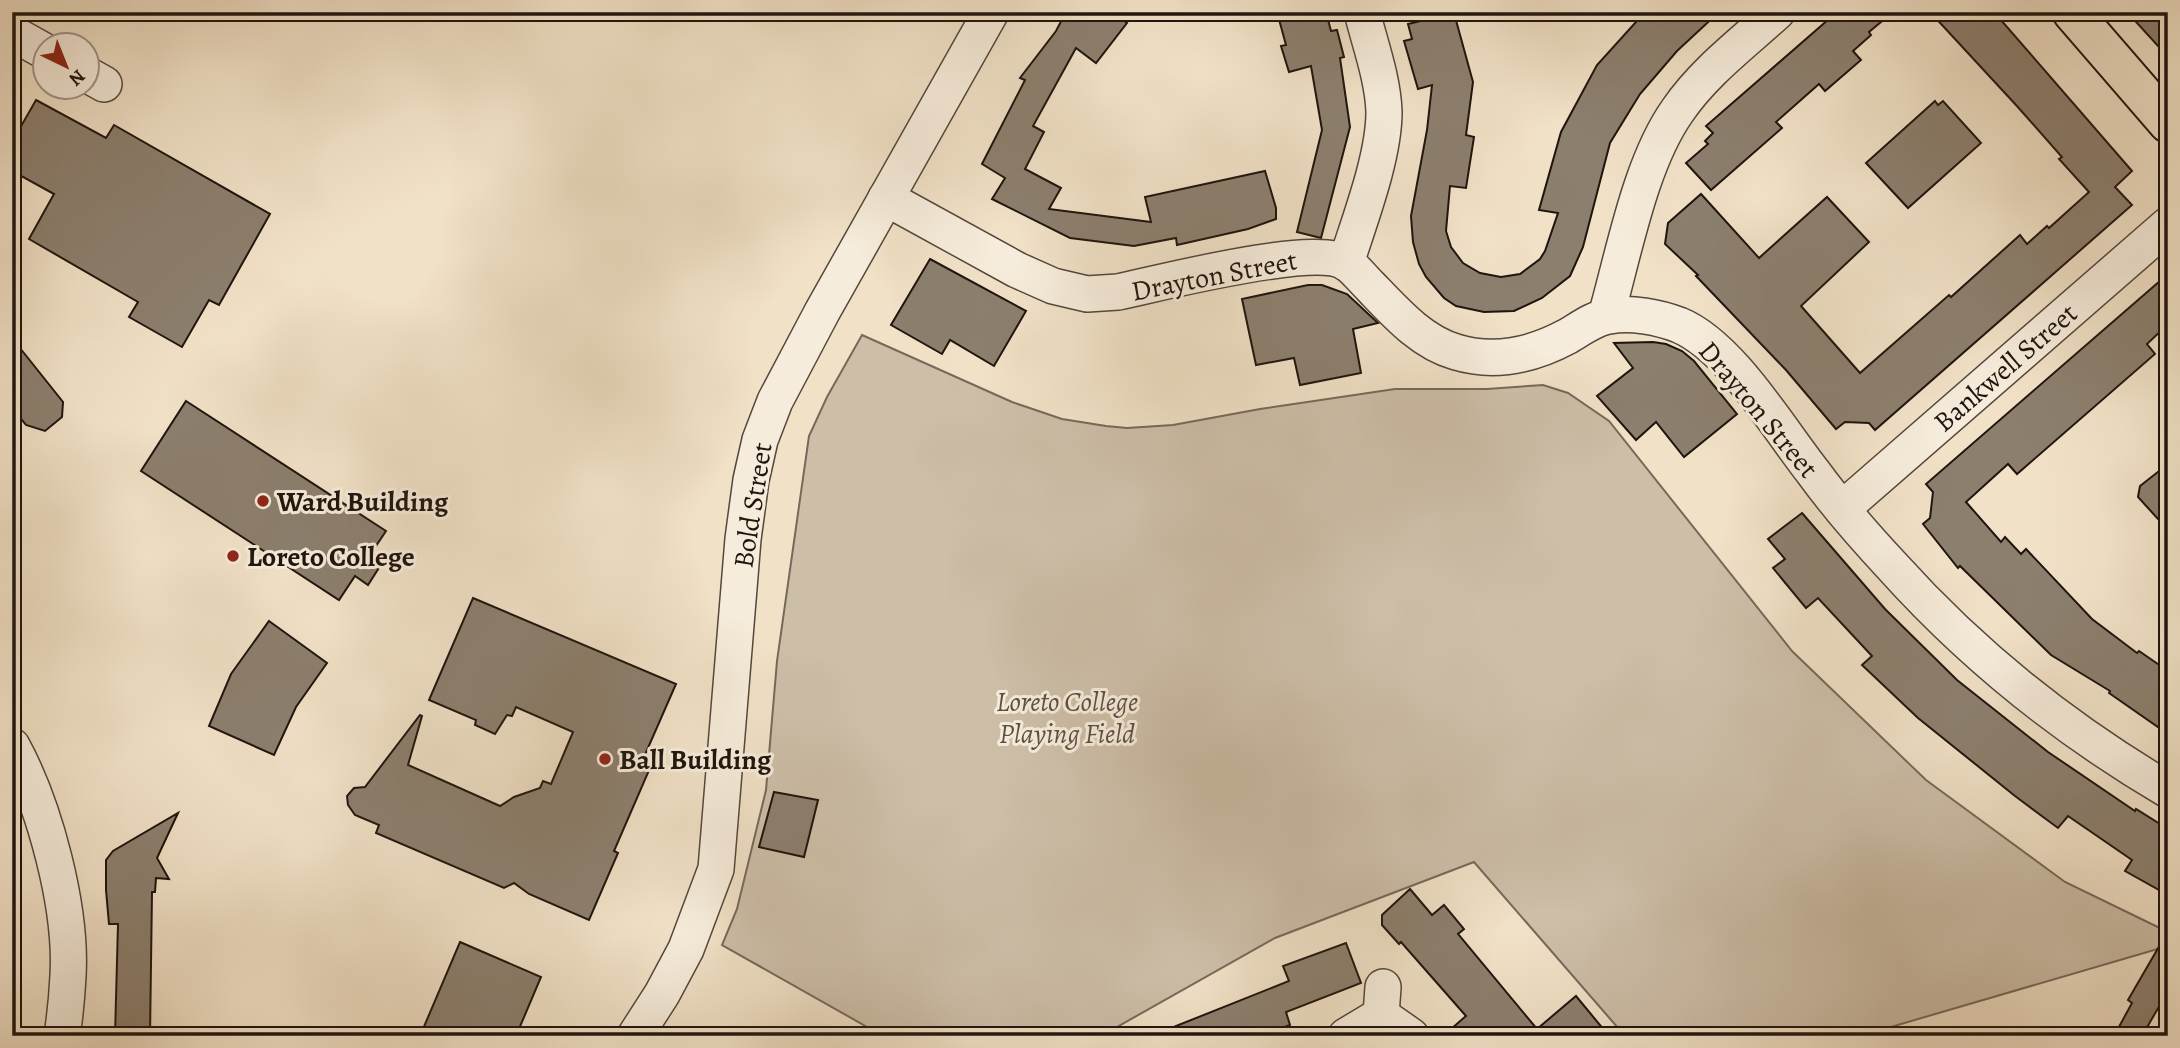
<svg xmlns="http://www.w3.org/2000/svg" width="2180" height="1048" font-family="Alegreya,serif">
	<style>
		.green { fill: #cdbea8; stroke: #76695b; stroke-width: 2 }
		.building { fill: #8c7f6e; stroke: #1f140e; stroke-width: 2 }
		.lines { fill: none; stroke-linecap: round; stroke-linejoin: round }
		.minor-casing { stroke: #54473c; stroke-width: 38 }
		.major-casing { stroke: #1f140e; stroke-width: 42 }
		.minor { stroke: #f6ecdb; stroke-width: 35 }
		.major { stroke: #f1e1c7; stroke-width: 38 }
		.poi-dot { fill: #8f2418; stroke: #f6ecdb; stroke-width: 2.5 }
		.labels { text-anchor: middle; stroke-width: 6; stroke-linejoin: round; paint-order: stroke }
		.street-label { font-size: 28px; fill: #1f140e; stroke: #f6ecdb }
		.poi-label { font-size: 28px; font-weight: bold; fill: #1f140e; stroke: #f6ecdb; text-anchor: start }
		.park-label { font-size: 28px; font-style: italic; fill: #5c5044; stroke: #f6ecdb }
	</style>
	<rect width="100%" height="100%" fill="#f1e1c7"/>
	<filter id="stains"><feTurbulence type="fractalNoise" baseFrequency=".00286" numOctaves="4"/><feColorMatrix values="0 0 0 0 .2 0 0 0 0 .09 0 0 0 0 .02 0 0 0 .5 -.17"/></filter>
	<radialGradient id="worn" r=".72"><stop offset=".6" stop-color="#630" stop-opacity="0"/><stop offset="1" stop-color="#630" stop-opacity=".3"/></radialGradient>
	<polygon class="green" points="862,335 1012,402 1062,419 1106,426 1127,428 1173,425 1260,409 1395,389 1487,389 1543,385 1568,393 1609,421 1792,651 1926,780 2065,882 2168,932 2168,946 1860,1036 1625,1036 1474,862 1275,938 1101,1036 883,1036 722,945 737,909 766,790 777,661 809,436 827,397"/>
	<g class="building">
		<polygon points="1066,12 1113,12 1127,23 1096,63 1076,48 1033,126 1044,132 1025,169 1061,188 1049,209 1151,222 1145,197 1265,171 1276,208 1276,219 1248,229 1177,245 1176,238 1134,246 1070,238 992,199 1005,178 982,164 1025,80 1020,78 1056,31"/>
		<polygon points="1277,12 1326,12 1331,31 1337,30 1344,57 1340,58 1350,127 1321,238 1297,232 1322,130 1311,66 1289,72 1281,46 1286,45"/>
		<polygon points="1645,12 1719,12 1677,51 1640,94 1610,143 1583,247 1570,276 1542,298 1514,311 1484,312 1456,306 1444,298 1426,277 1419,264 1413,242 1411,216 1427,130 1432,85 1418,89 1404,41 1412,39 1408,24 1454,13 1473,82 1466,135 1474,137 1466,188 1450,186 1446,231 1451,247 1463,263 1480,273 1501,277 1520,274 1540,259 1545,251 1558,213 1539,210 1561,132 1597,65"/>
		<polygon points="1837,12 1893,12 1869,32 1871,35 1853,51 1861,60 1825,91 1819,84 1776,122 1782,128 1711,190 1686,163 1708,144 1705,141 1713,133 1706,126"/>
		<polygon points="1930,12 1994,12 2132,171 2115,187 2132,205 1875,430 1869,423 1845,422 1836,429 1786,370 1696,276 1698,275 1665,244 1668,223 1701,194 1759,258 1827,197 1869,242 1801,306 1860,373 1949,295 1951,297 2020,235 2027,244 2047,226 2049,228 2089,192 2059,159 2062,157 2016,105"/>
		<polygon points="2127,12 2168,12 2168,57"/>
		<polygon points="36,100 106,138 114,125 270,214 219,305 209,300 182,347 129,317 138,302 29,239 54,194 12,171 12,142"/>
		<polygon points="1935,101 1938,105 1943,101 1981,143 1908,208 1866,163"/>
		<polygon points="930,259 1026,311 994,366 950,340 942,354 891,325"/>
		<polygon points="2168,274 2168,324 2147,344 2155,354 2017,474 2008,464 1966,502 2001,542 2005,537 2021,554 2026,549 2092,619 2137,653 2139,651 2168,671 2168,734 2109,693 2110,691 2051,655 1960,566 1958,568 1923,524 1930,518 1933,492 1926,484"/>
		<polygon points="1308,285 1322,285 1347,294 1378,323 1353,329 1361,373 1300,385 1294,358 1256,365 1242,299"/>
		<polygon points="12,338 63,402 62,417 45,431 26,425 12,408"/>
		<polygon points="1653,342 1666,344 1682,351 1694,361 1737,414 1684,457 1656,422 1636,440 1597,396 1633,368 1614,343"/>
		<polygon points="186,401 386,531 370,555 382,563 368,585 355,576 339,600 141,471"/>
		<polygon points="2168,464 2168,530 2138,497 2140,486"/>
		<polygon points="1802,513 1885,609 1957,680 2048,752 2135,811 2136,809 2168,829 2168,895 2125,871 2132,860 2068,816 2058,828 2015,796 1918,718 1862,665 1872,656 1818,598 1806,608 1773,568 1785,559 1768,539"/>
		<polygon points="473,598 676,684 644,757 653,761 614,851 618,853 589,920 529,894 514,883 504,888 376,833 379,825 355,815 348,805 347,796 354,788 365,787 420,715 422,716 408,765 500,806 514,797 540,788 543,781 551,784 573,732 516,707 512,716 507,715 495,734 475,725 476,720 429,700"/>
		<polygon points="269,621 327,663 296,707 274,755 209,726 231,674"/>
		<polygon points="774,792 818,800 804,857 759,847"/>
		<polygon points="178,813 157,858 169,879 156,878 155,892 152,892 150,1036 115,1036 118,924 109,924 106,890 106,860 113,851"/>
		<polygon points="1410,889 1432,915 1444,905 1464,929 1458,934 1537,1029 1576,996 1609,1036 1443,1036 1466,1016 1401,942 1399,944 1382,925 1382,915"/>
		<polygon points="2168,931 2168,991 2142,1036 2114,1036 2132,1003 2128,1000"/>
		<polygon points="460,942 541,977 516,1036 420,1036"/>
		<polygon points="1346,943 1361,983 1286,1012 1290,1025 1260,1036 1151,1036 1289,981 1283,966"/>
	</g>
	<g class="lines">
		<defs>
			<g id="minor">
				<polyline points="12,33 46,52"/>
				<polyline points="88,75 104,84"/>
				<path d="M886,198L1017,270L1053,286L1087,294L1118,292C1161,283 1314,243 1347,263C1355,269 1363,279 1370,286C1395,312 1421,342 1456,352C1496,364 1533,355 1568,336C1580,329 1595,318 1609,316C1631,312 1658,317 1679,325C1730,346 1779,429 1813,472C1837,505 1864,536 1892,566C1971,654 2066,730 2168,790"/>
				<path d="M1346,263C1360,219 1384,157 1384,112C1383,79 1370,44 1362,12"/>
				<path d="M1606,316C1624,253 1640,163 1678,110C1704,72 1743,43 1777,12"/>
				<polyline points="1842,509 2168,225"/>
				<path d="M12,746C45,806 72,908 68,976C67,996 65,1016 62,1036"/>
				<polyline points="1381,1015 1383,987"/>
				<polyline points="635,1036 662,994 686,949 716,869 743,539 751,480 760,440 775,401 822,312 991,12"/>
				<polyline points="1346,1036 1381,1015 1411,1036"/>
			</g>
			<polyline id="major" points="2072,12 2168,123"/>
		</defs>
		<use href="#minor" class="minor-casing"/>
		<use href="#major" class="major-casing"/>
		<use href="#minor" class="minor"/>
		<use href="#major" class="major"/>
	</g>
	<g class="poi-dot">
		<circle cx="263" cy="501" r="7"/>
		<circle cx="233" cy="556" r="7"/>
		<circle cx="605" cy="759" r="7"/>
	</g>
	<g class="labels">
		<g class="street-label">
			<text transform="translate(1214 275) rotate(-11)" y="10">Drayton Street</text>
			<text transform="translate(2005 367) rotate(-41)" y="10">Bankwell Street</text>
			<text transform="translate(1759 409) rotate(50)" y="10">Drayton Street</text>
			<text transform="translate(752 505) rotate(-81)" y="10">Bold Street</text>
		</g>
		<g class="poi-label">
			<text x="277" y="511">Ward Building</text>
			<text x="247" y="566">Loreto College</text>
			<text x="619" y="769">Ball Building</text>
		</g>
		<g class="park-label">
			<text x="1067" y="711">Loreto College<tspan x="1067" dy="32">Playing Field</tspan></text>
		</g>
	</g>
	<rect width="2180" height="1048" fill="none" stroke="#f1e1c7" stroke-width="42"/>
	<rect x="14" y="14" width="2152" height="1020" fill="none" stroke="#1f140e" stroke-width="3.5"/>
	<rect x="21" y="21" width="2138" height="1006" fill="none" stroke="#1f140e" stroke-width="2"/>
	<g transform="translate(66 66) rotate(137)"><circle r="33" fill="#f6ecdb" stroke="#a09689" stroke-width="2"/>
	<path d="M0-5L12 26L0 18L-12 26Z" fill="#8f2418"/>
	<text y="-10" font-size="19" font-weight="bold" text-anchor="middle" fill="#1f140e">N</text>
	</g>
	<rect width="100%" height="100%" filter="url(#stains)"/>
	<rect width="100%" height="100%" fill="url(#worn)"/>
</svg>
